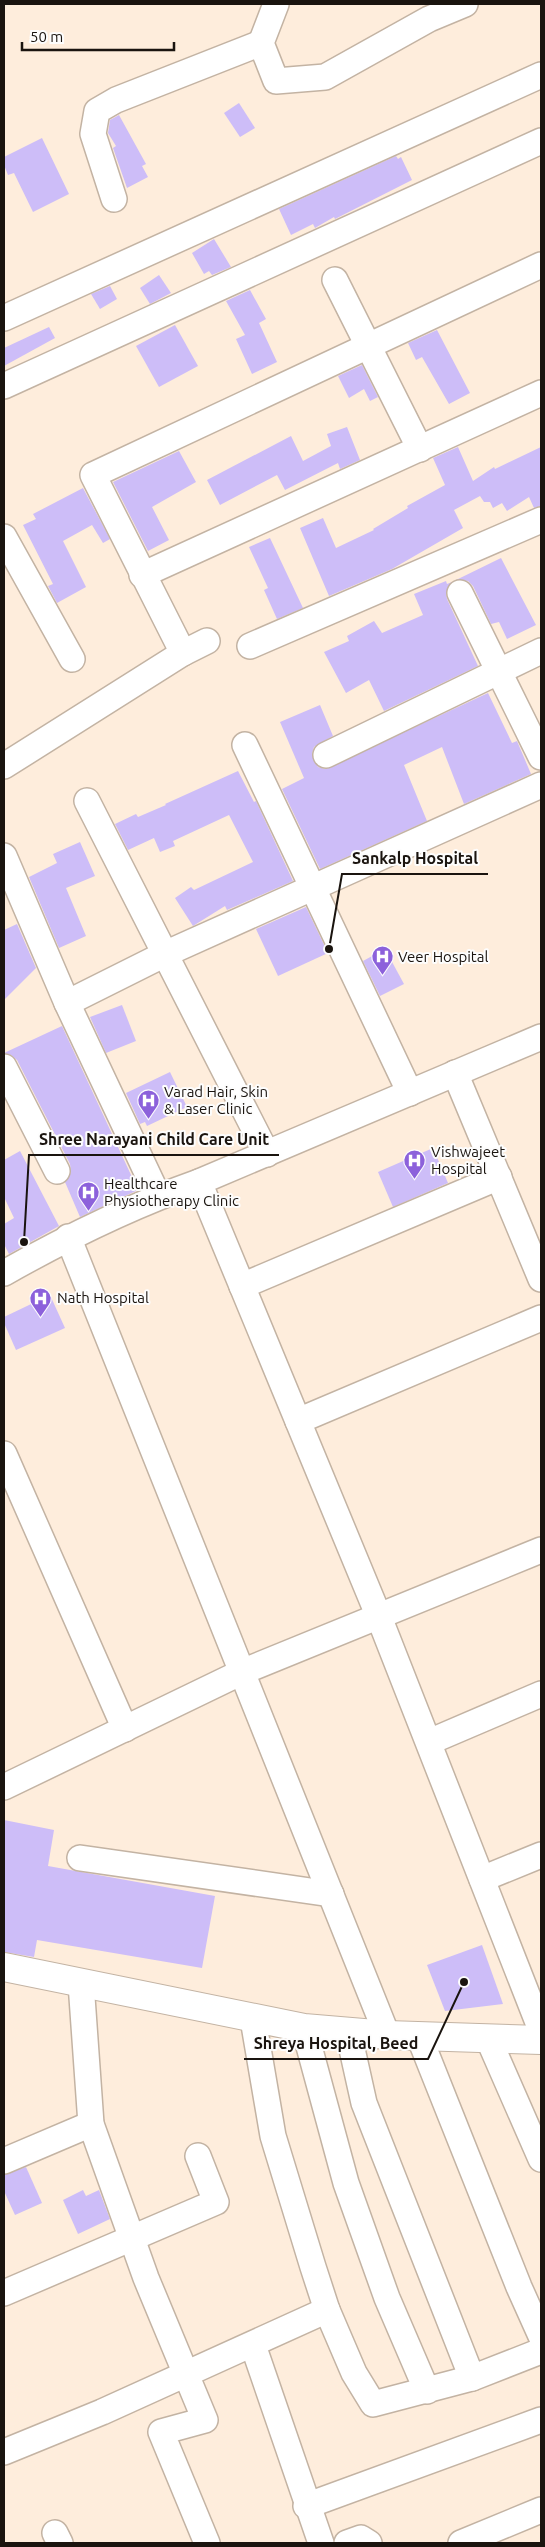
<svg xmlns="http://www.w3.org/2000/svg" width="545" height="2547" font-family="Ubuntu,sans-serif">
	<style>
		.building { fill: #cdbdf8 }
		.lines { fill: none; stroke-linecap: round; stroke-linejoin: round }
		.street-casing { stroke: #c3b3a3; stroke-width: 28 }
		.secondary-casing { stroke: #c3b3a3; stroke-width: 30 }
		.street { stroke: #fff; stroke-width: 25 }
		.secondary { stroke: #fff; stroke-width: 28 }
		.labels { text-anchor: middle; stroke-width: 4; stroke-linejoin: round; paint-order: stroke }
		.poi-label { font-size: 15px; fill: #1a140f; stroke: #fdfdfd; text-anchor: start }
		.leader { fill: none; stroke: #1a140f; stroke-width: 2 }
		.callout-dot { fill: #1a140f; stroke: #fdfdfd; stroke-width: 2 }
		.callout-label { font-size: 16px; text-anchor: middle; font-weight: bold; fill: #1a140f; stroke: #fdfdfd; stroke-width: 4; stroke-linejoin: round; paint-order: stroke }
	</style>
	<rect width="100%" height="100%" fill="#feeddc"/>
	<g class="building">
		<polygon points="239,103 255,128 240,137 224,113"/>
		<polygon points="119,115 146,164 142,166 148,177 127,188 113,148 116,146 108,133 110,120"/>
		<polygon points="42,138 69,194 33,212 14,173 8,175 4,165 4,157"/>
		<polygon points="396,156 398,159 401,157 412,180 335,219 334,217 315,228 313,224 291,235 279,209"/>
		<polygon points="214,239 231,267 212,275 209,271 204,274 192,253"/>
		<polygon points="159,275 171,293 150,304 140,288"/>
		<polygon points="110,286 117,299 100,309 91,294"/>
		<polygon points="250,290 266,319 259,323 277,362 252,374 236,339 245,335 226,301"/>
		<polygon points="175,325 198,366 159,387 136,346"/>
		<polygon points="49,327 55,338 4,366 4,348"/>
		<polygon points="437,330 470,393 449,404 422,357 416,360 408,343"/>
		<polygon points="362,365 378,397 370,401 364,389 349,398 338,376"/>
		<polygon points="347,427 360,460 340,469 338,463 285,490 277,475 220,505 207,480 291,436 303,461 331,446 327,434"/>
		<polygon points="458,447 473,481 494,467 495,469 541,447 541,506 534,508 529,497 507,511 502,503 493,508 490,502 484,502 480,496 454,510 463,528 392,569 329,596 300,528 323,518 336,548 374,530 373,529 408,508 407,506 445,485 433,458"/>
		<polygon points="179,451 196,482 152,507 169,540 148,551 113,482"/>
		<polygon points="83,488 110,539 103,543 92,525 63,541 86,587 57,603 48,586 53,584 23,525 36,519 33,514"/>
		<polygon points="270,538 303,608 277,619 264,590 268,588 249,547"/>
		<polygon points="501,558 536,625 507,639 499,622 491,624 473,586 468,581 456,580"/>
		<polygon points="446,581 447,584 452,582 446,592 447,599 478,666 384,711 369,680 346,693 324,652 349,641 347,636 374,621 382,633 423,615 414,594"/>
		<polygon points="488,693 512,743 517,741 531,774 464,804 442,747 404,765 427,821 320,869 282,789 304,778 280,722 320,705 333,736 314,747 312,754 318,767 325,769"/>
		<polygon points="238,771 254,802 256,801 293,881 227,910 225,906 193,926 175,898 191,887 194,890 253,862 229,815 173,841 175,846 160,852 154,838 128,850 115,824 136,814 138,817 166,805 165,804"/>
		<polygon points="80,842 95,876 66,888 86,936 59,948 29,877 57,863 53,854"/>
		<polygon points="306,907 328,953 278,976 256,929"/>
		<polygon points="17,924 36,968 4,1000 4,930"/>
		<polygon points="385,949 404,984 380,996 363,961"/>
		<polygon points="122,1005 136,1041 106,1053 90,1017"/>
		<polygon points="62,1026 138,1190 80,1217 65,1182 71,1172 70,1164 17,1060 11,1055 4,1053"/>
		<polygon points="170,1072 187,1107 147,1126 145,1122 140,1124 126,1093"/>
		<polygon points="433,1148 448,1183 393,1207 378,1172"/>
		<polygon points="20,1151 59,1226 9,1254 4,1244 4,1224 14,1218 4,1197 4,1160"/>
		<polygon points="50,1295 65,1328 16,1350 4,1323 4,1317"/>
		<polygon points="4,1820 54,1830 48,1866 215,1896 202,1968 37,1940 34,1957 4,1952"/>
		<polygon points="482,1945 503,2004 445,2011 427,1965"/>
		<polygon points="26,2167 42,2203 15,2215 4,2191 4,2175"/>
		<polygon points="83,2190 86,2196 99,2190 110,2219 78,2234 63,2200"/>
	</g>
	<g class="lines">
		<defs>
			<g id="street">
				<polyline points="276,4 261,43 276,81 325,77 429,19 465,4"/>
				<polyline points="114,199 93,134 97,111 116,100 261,43"/>
				<polyline points="335,280 420,449"/>
				<polyline points="4,318 541,75"/>
				<polyline points="4,386 541,141"/>
				<polyline points="4,537 72,659"/>
				<polyline points="142,575 541,393"/>
				<polyline points="460,593 541,757"/>
				<polyline points="250,646 541,520"/>
				<polyline points="183,653 93,475 541,265"/>
				<polyline points="245,745 410,1093"/>
				<polyline points="326,755 541,651"/>
				<polyline points="4,766 183,653 207,641"/>
				<polyline points="87,801 267,1154"/>
				<polyline points="4,856 67,1003 158,1196"/>
				<polyline points="67,1003 165,954 541,785"/>
				<polyline points="4,1067 57,1171"/>
				<polyline points="455,1073 541,1279"/>
				<polyline points="199,1182 379,1617 541,2030"/>
				<polyline points="68,1237 387,2035"/>
				<path d="M4,1273C66,1238 131,1206 199,1182L541,1037"/>
				<polyline points="242,1286 499,1177"/>
				<polyline points="298,1421 541,1318"/>
				<polyline points="4,1454 125,1729"/>
				<polyline points="429,1742 541,1694"/>
				<polyline points="4,1787 242,1672 541,1550"/>
				<polyline points="80,1858 331,1894"/>
				<polyline points="482,1879 541,1855"/>
				<polyline points="81,1983 91,2124 146,2278 205,2420 161,2432 207,2543"/>
				<polyline points="253,2019 273,2136 313,2267 327,2310 354,2373 373,2404 472,2378"/>
				<polyline points="304,2028 346,2183 387,2298 427,2391"/>
				<polyline points="348,2031 364,2103 472,2378 541,2351"/>
				<polyline points="419,2036 519,2287 541,2336"/>
				<polyline points="488,2038 541,2159"/>
				<polyline points="4,2161 91,2124"/>
				<polyline points="4,2293 216,2202 198,2156"/>
				<polyline points="253,2345 321,2543"/>
				<polyline points="4,2452 102,2412 327,2310"/>
				<polyline points="306,2506 541,2420"/>
				<polyline points="55,2533 60,2543"/>
				<polyline points="347,2543 361,2538 369,2543"/>
				<polyline points="461,2543 541,2510"/>
			</g>
			<polyline id="secondary" points="4,1967 304,2028 387,2035 541,2040"/>
		</defs>
		<use href="#street" class="street-casing"/>
		<use href="#secondary" class="secondary-casing"/>
		<use href="#street" class="street"/>
		<use href="#secondary" class="secondary"/>
	</g>
	<defs>
		<symbol id="hospital-pin" viewBox="-11 -11 22 30"><path d="M0 17L-7.5 6A9.5 9.5 0 1 1 7.5 6Z" fill="#8c61db" stroke="#fdfdfd"/><path d="M-5-5h3v3.5h4V-5h3V5h-3V1.5h-4V5h-3Z" fill="#fff"/></symbol>
	</defs>
	<g fill-rule="evenodd">
		<use href="#hospital-pin" x="370" y="944" width="25" height="34"/>
		<use href="#hospital-pin" x="136" y="1088" width="25" height="34"/>
		<use href="#hospital-pin" x="402" y="1148" width="25" height="34"/>
		<use href="#hospital-pin" x="76" y="1180" width="25" height="34"/>
		<use href="#hospital-pin" x="28" y="1286" width="25" height="34"/>
	</g>
	<g class="labels">
		<g class="poi-label">
			<text x="398" y="962">Veer Hospital</text>
			<text x="164" y="1097">Varad Hair, Skin<tspan x="164" dy="17">&amp; Laser Clinic</tspan></text>
			<text x="431" y="1157">Vishwajeet<tspan x="431" dy="17">Hospital</tspan></text>
			<text x="104" y="1189">Healthcare<tspan x="104" dy="17">Physiotherapy Clinic</tspan></text>
			<text x="57" y="1303">Nath Hospital</text>
		</g>
	</g>
	<path class="leader" d="M329 949L342 874H488M24 1242L29 1155H279M464 1982L428 2059H244"/>
	<g class="callout-dot">
		<circle cx="329" cy="949" r="5"/>
		<circle cx="24" cy="1242" r="5"/>
		<circle cx="464" cy="1982" r="5"/>
	</g>
	<g class="callout-label">
		<text x="415" y="864">Sankalp Hospital</text>
		<text x="154" y="1145">Shree Narayani Child Care Unit</text>
		<text x="336" y="2049">Shreya Hospital, Beed</text>
	</g>
	<rect width="545" height="2547" fill="none" stroke="#1a140f" stroke-width="10"/>
	<path d="M22 42v8h152v-8" fill="none" stroke="#1a140f" stroke-width="2.5"/>
	<text x="30" y="42" font-size="15" fill="#1a140f" stroke="#fdfdfd" stroke-width="4" paint-order="stroke">50 m</text>
</svg>
